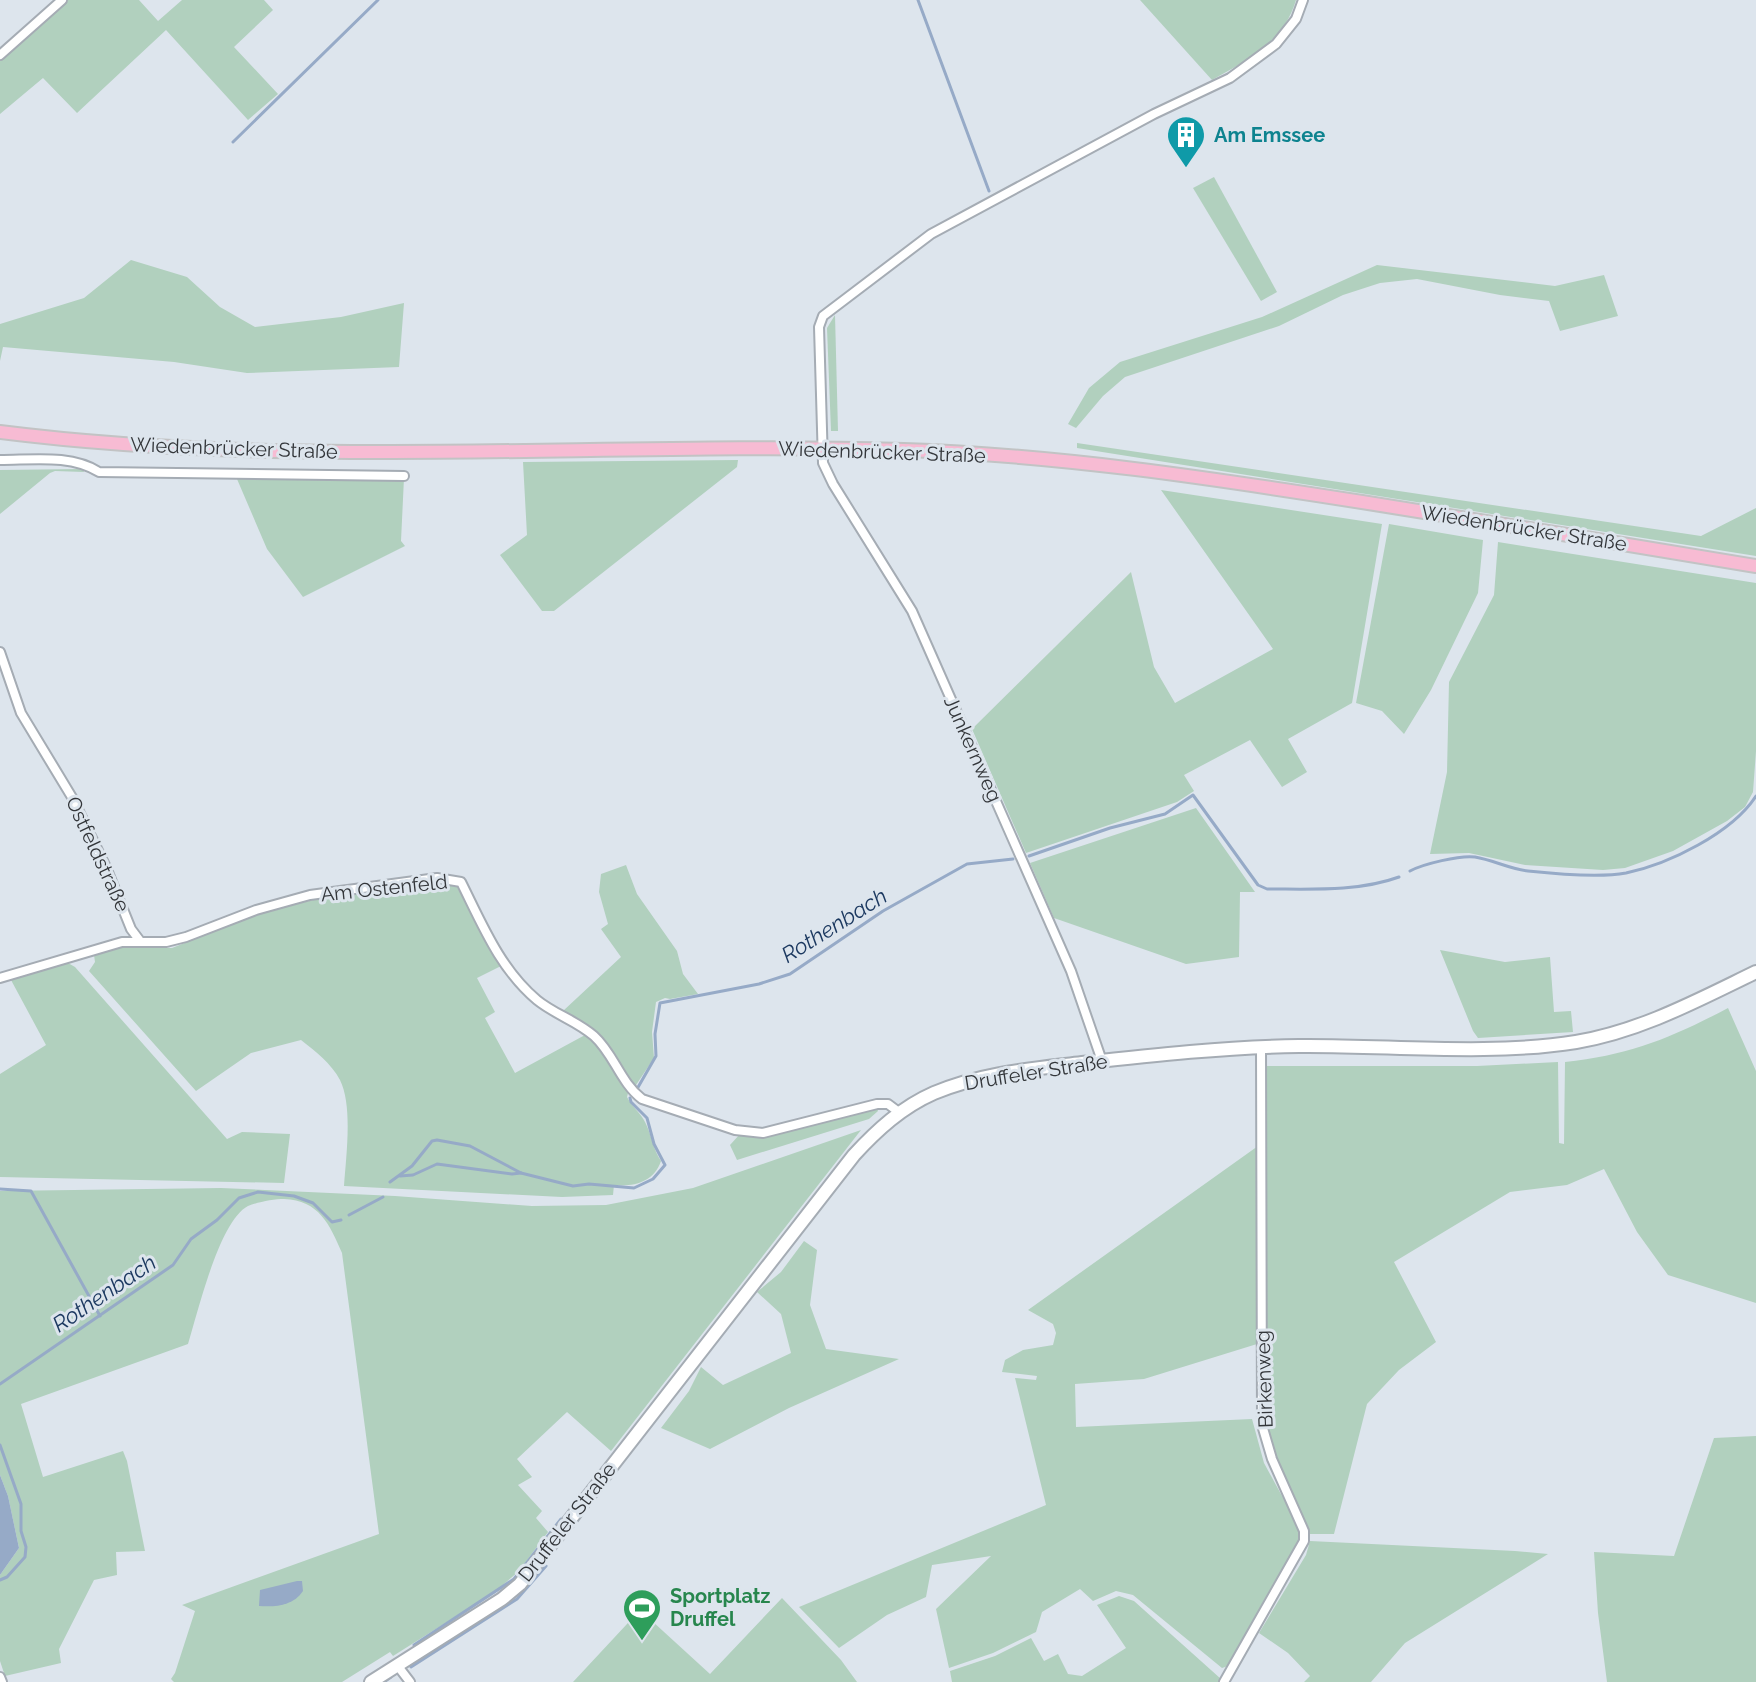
<svg xmlns="http://www.w3.org/2000/svg" width="1756" height="1682" font-family="Raleway,sans-serif">
	<style>
		.green { fill: #b1d0be }
		.water { fill: #96aac7 }
		.lines { fill: none; stroke-linecap: round; stroke-linejoin: round }
		.stream { stroke: #96aac7; stroke-width: 3 }
		.street-casing { stroke: #a5acb4; stroke-width: 12 }
		.secondary-casing { stroke: #a5acb4; stroke-width: 16 }
		.primary-casing { stroke: #c2c3c4; stroke-width: 16 }
		.street { stroke: #fff; stroke-width: 8 }
		.secondary { stroke: #fff; stroke-width: 12 }
		.primary { stroke: #f7bbd3; stroke-width: 12 }
		.labels { text-anchor: middle; stroke-width: 6; stroke-linejoin: round; paint-order: stroke }
		.culture-label { font-size: 20px; font-weight: bold; fill: #0d838f; stroke: #dde5ed; text-anchor: start }
		.street-label { font-size: 20px; fill: #33363a; stroke: #dde5ed }
		.leisure-label { font-size: 20px; font-weight: bold; fill: #27864d; stroke: #dde5ed; text-anchor: start }
		.water-label { font-size: 22px; font-style: italic; fill: #1c3960; stroke: #dde5ed }
	</style>
	<rect width="100%" height="100%" fill="#dde5ed"/>
	<g class="green">
		<polygon points="68,0 139,0 158,21 182,0 264,0 273,10 234,47 278,94 248,120 166,30 77,113 43,78 0,114 0,61"/>
		<path d="M1140,0H1296C1284,42 1247,60 1212,80Z"/>
		<polygon points="1214,177 1277,292 1261,301 1193,188"/>
		<polygon points="131,260 187,277 220,307 255,327 341,317 404,303 399,367 247,373 174,362 3,347 0,361 0,324 84,298"/>
		<polygon points="1377,265 1555,286 1604,275 1618,316 1560,331 1549,301 1500,295 1417,279 1380,283 1343,295 1279,326 1125,377 1103,396 1076,428 1068,424 1089,388 1120,362 1262,317"/>
		<polygon points="835,315 838,431 831,431 827,328"/>
		<polygon points="1077,443 1701,536 1756,508 1756,556 1077,448"/>
		<polygon points="738,460 737,467 554,611 542,611 500,555 527,535 523,462"/>
		<polygon points="83,469 84,472 55,471 50,473 0,514 0,470"/>
		<polygon points="404,478 401,541 405,546 303,597 267,549 237,479"/>
		<polygon points="1161,490 1382,524 1352,703 1288,739 1307,772 1282,787 1250,740 1184,775 1194,791 1177,802 1026,853 972,729 1131,572 1154,667 1175,703 1273,649"/>
		<polygon points="1389,524 1483,540 1478,593 1431,690 1404,734 1382,711 1356,703"/>
		<polygon points="1498,542 1756,583 1756,751 1753,792 1745,807 1727,821 1673,851 1625,868 1603,870 1525,865 1469,853 1430,854 1447,772 1449,682 1494,595"/>
		<polygon points="1196,808 1255,892 1240,892 1239,957 1186,964 1054,918 1030,863"/>
		<polygon points="626,865 637,894 677,951 683,974 698,994 670,999 665,998 656,1002 652,1032 654,1058 634,1088 609,1051 563,1011 621,957 601,929 608,924 599,892 601,874"/>
		<path d="M437,883L457,887L501,966L477,978L495,1012L485,1018L515,1073L585,1035L594,1042L628,1093L627,1097C632,1107 642,1114 646,1124C652,1137 653,1149 661,1161C654,1182 634,1187 614,1185L613,1195L562,1197L344,1186C346,1157 353,1106 340,1080C331,1063 315,1051 301,1040L251,1053L196,1091L89,971L95,962L94,955L122,947L172,948L258,914L325,897Z"/>
		<polygon points="1440,950 1505,962 1550,957 1554,1012 1571,1011 1573,1032 1478,1038 1473,1031"/>
		<polygon points="68,963 75,967 227,1139 242,1132 290,1134 284,1183 0,1177 0,1074 46,1045 11,980"/>
		<path d="M1728,1008L1756,1071V1303L1668,1275L1637,1232L1604,1169L1567,1185L1510,1192L1394,1262L1436,1342L1399,1370L1367,1404L1334,1534H1309L1276,1459L1266,1425L1270,1351L1266,1341L1264,1066H1477L1558,1062L1559,1143L1564,1144L1565,1062C1630,1055 1671,1038 1728,1008Z"/>
		<polygon points="877,1108 878,1111 869,1119 737,1160 730,1145 740,1134 773,1135 828,1118"/>
		<path d="M861,1130L611,1451L567,1412L517,1459L532,1477L518,1485L542,1511L536,1518L548,1532L519,1571L496,1591L393,1656L390,1652L342,1682H174L171,1679L175,1673L195,1611L182,1605L379,1534L342,1253C330,1225 319,1200 284,1199C274,1199 258,1202 248,1206C219,1221 198,1312 188,1344L21,1404L43,1477L123,1451L127,1461L145,1551L116,1552L117,1575L94,1580L59,1649L61,1663L5,1676L0,1661V1575L19,1548L8,1496L0,1475V1191L221,1188L395,1196L532,1206L606,1205L693,1188Z"/>
		<polygon points="1258,1146 1257,1344 1144,1379 1075,1384 1076,1427 1252,1419 1264,1463 1300,1529 1301,1538 1228,1666 1222,1668 1133,1595 1116,1591 1093,1601 1080,1589 1042,1612 1036,1632 993,1653 949,1668 936,1609 991,1556 932,1565 926,1597 887,1615 839,1648 799,1607 1046,1505 1015,1378 1036,1380 1037,1376 1002,1372 1005,1360 1023,1350 1053,1345 1056,1333 1053,1324 1028,1310"/>
		<polygon points="804,1241 817,1250 810,1305 826,1349 899,1359 789,1408 710,1449 661,1428 689,1391 701,1367 723,1385 791,1353 781,1314 757,1292 781,1272"/>
		<polygon points="1756,1436 1756,1682 1607,1682 1598,1613 1594,1552 1674,1556 1714,1438"/>
		<polygon points="1310,1541 1515,1551 1548,1554 1405,1643 1371,1682 1304,1682 1310,1676 1288,1653 1259,1633 1306,1555"/>
		<polygon points="1119,1596 1134,1601 1221,1679 1219,1682 952,1682 950,1671 995,1656 1031,1638 1044,1661 1058,1654 1068,1674 1082,1676 1126,1648 1097,1605"/>
		<polygon points="782,1598 841,1660 857,1682 573,1682 640,1610 710,1674"/>
	</g>
	<g class="water">
		<polygon points="0,1475 8,1496 19,1548 0,1575"/>
		<path d="M297,1581H302L303,1591C293,1606 276,1607 259,1606L260,1590Z"/>
	</g>
	<g class="lines">
		<g class="stream">
			<polyline points="918,0 989,191"/>
			<polyline points="233,142 378,0"/>
			<path d="M1029,856L1110,828L1165,814L1193,795L1258,885L1267,889C1310,889 1358,892 1399,877"/>
			<path d="M1410,871C1423,864 1460,855 1475,857C1493,860 1510,869 1528,871C1556,874 1599,878 1626,873C1669,864 1732,833 1756,796"/>
			<polyline points="637,1089 656,1056 655,1034 660,1003 759,984 790,974 883,911 967,864 1013,859"/>
			<polyline points="400,1176 413,1175 437,1164 512,1174 521,1173"/>
			<polyline points="390,1182 412,1166 432,1141 437,1140 470,1146 521,1173 573,1186 589,1184 634,1188 653,1179 665,1165 654,1144 647,1118 631,1102 630,1098"/>
			<polyline points="0,1189 31,1191 100,1316"/>
			<polyline points="349,1215 383,1197"/>
			<polyline points="0,1384 173,1265 191,1239 217,1220 239,1198 258,1192 294,1196 313,1203 332,1222 341,1220"/>
			<polyline points="0,1445 21,1504 21,1531 26,1547 25,1557 7,1577 0,1580"/>
			<polyline points="414,1645 514,1579 561,1519"/>
			<polyline points="411,1667 517,1599 546,1566"/>
			<polyline points="384,1682 391,1677"/>
		</g>
		<defs>
			<g id="street">
				<polyline points="0,55 62,0"/>
				<path d="M0,460C32,460 71,454 99,472L404,476"/>
				<polyline points="0,652 21,713 73,799 106,867 131,929 140,941"/>
				<path d="M0,978L122,942H166L186,937L256,910L310,895L437,878L461,882C482,924 500,969 537,1000C554,1014 577,1021 594,1036C614,1054 620,1082 642,1099L735,1130L763,1133L877,1104H888L900,1113"/>
				<polyline points="1102,1061 1071,971 912,611 833,484 823,463 819,327 823,316 931,234 1154,114 1230,78 1276,44 1296,19 1303,0"/>
				<polyline points="397,1665 410,1682"/>
				<polyline points="0,1677 2,1682"/>
				<polyline points="1224,1682 1304,1541 1304,1531 1272,1459 1262,1425 1261,1047"/>
			</g>
			<path id="secondary" d="M371,1682L502,1599L520,1584L854,1155C877,1130 902,1107 934,1093C981,1073 1032,1069 1082,1063C1153,1055 1227,1047 1299,1046C1388,1045 1489,1056 1576,1042C1641,1031 1698,1000 1756,972"/>
			<path id="primary" d="M0,432C300,470 603,441 904,450C1058,455 1210,478 1362,502C1493,523 1625,544 1756,566"/>
		</defs>
		<use href="#street" class="street-casing"/>
		<use href="#secondary" class="secondary-casing"/>
		<use href="#primary" class="primary-casing"/>
		<use href="#street" class="street"/>
		<use href="#secondary" class="secondary"/>
		<use href="#primary" class="primary"/>
	</g>
	<defs>
		<symbol id="building-pin" viewBox="-11 -11 22 30"><path d="M0 17L-7.5 6A9.5 9.5 0 1 1 7.5 6Z" fill="#0f9aa8" stroke="#dde5ed"/><path d="M-4-6H4V6H1V3H-1V6H-4ZM-2.5-4.3h1.7v1.8h-1.7ZM.8-4.3h1.7v1.8H.8ZM-2.5-1h1.7V.8h-1.7ZM.8-1h1.7V.8H.8Z" fill="#fff"/></symbol>
		<symbol id="stadium-pin" viewBox="-11 -11 22 30"><path d="M0 17L-7.5 6A9.5 9.5 0 1 1 7.5 6Z" fill="#2e9e5b" stroke="#dde5ed"/><path d="M0-5a6.5 5 0 1 0 0 10a6.5 5 0 1 0 0-10ZM-3.5-1.8h7v3.6h-7Z" fill="#fff"/></symbol>
	</defs>
	<g fill-rule="evenodd">
		<use href="#building-pin" x="1164" y="113" width="44" height="60"/>
		<use href="#stadium-pin" x="620" y="1586" width="44" height="60"/>
	</g>
	<g class="labels">
		<g class="culture-label">
			<text x="1214" y="142">Am Emssee</text>
		</g>
		<g class="street-label">
			<text transform="translate(234 448) rotate(2)" y="7">Wiedenbrücker Straße</text>
			<text transform="translate(882 452) rotate(2)" y="7">Wiedenbrücker Straße</text>
			<text transform="translate(1524 528) rotate(9)" y="7">Wiedenbrücker Straße</text>
			<text transform="translate(973 749) rotate(66)" y="7">Junkernweg</text>
			<text transform="translate(98 854) rotate(65)" y="7">Ostfeldstraße</text>
			<text transform="translate(384 888) rotate(-6)" y="7">Am Ostenfeld</text>
			<text transform="translate(1036 1072) rotate(-9)" y="7">Druffeler Straße</text>
			<text transform="translate(1264 1379) rotate(-92)" y="7">Birkenweg</text>
			<text transform="translate(567 1522) rotate(-52)" y="7">Druffeler Straße</text>
		</g>
		<g class="leisure-label">
			<text x="670" y="1603">Sportplatz<tspan x="670" dy="23">Druffel</tspan></text>
		</g>
		<g class="water-label">
			<text transform="translate(834 925) rotate(-32)" y="8">Rothenbach</text>
			<text transform="translate(104 1293) rotate(-34)" y="8">Rothenbach</text>
		</g>
	</g>
</svg>
